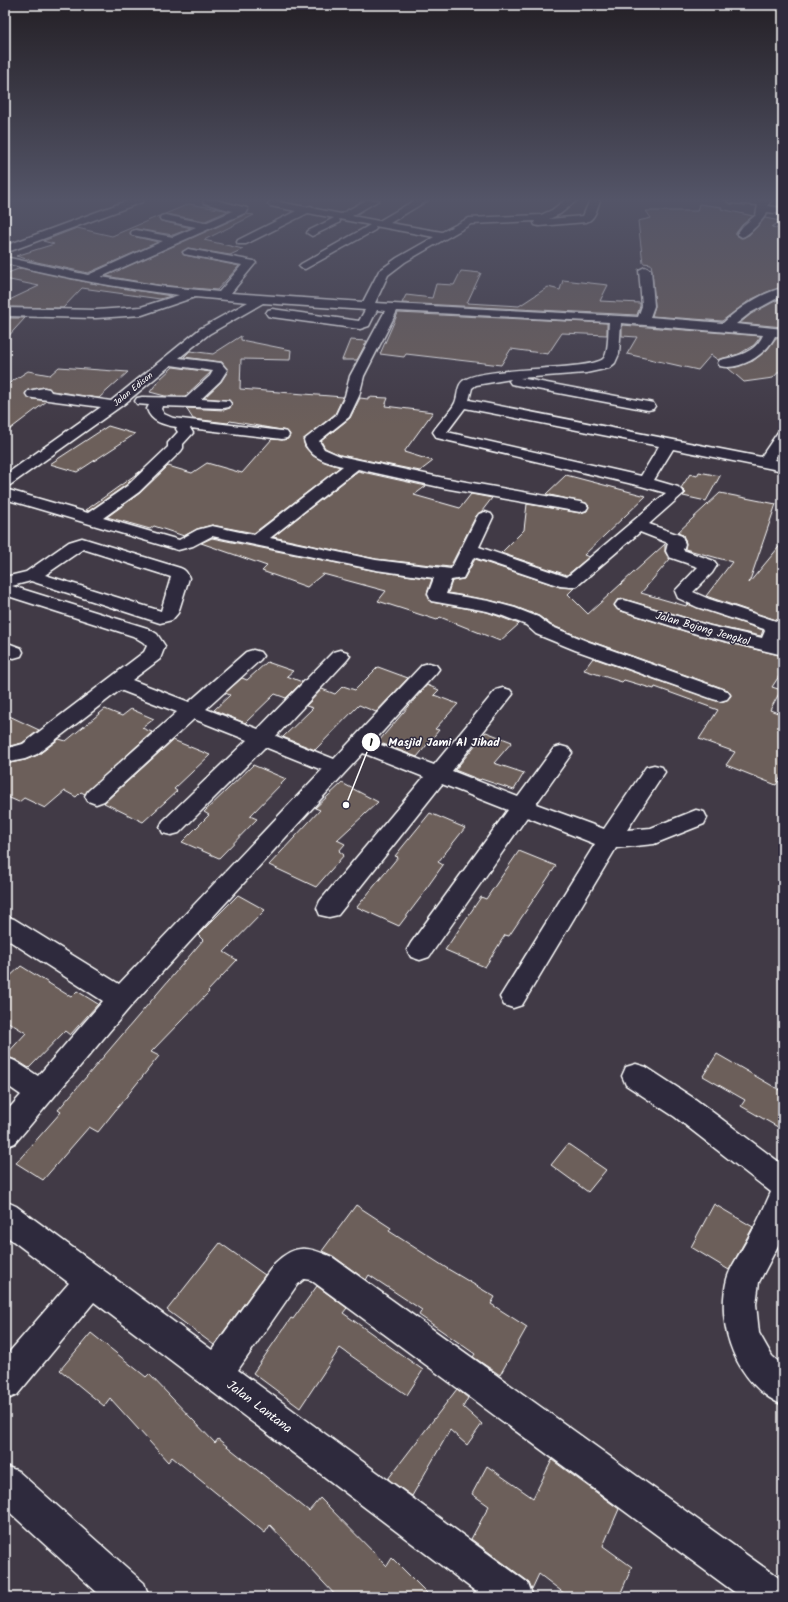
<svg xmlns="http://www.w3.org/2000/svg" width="788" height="1602" font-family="Kalam,sans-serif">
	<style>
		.building { fill: #6c5e5a; stroke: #fff }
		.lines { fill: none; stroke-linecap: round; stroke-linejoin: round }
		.minor-casing { stroke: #fff; stroke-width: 3 }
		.minor { fill: #2f2a3d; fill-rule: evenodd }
		.labels { text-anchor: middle; stroke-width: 3; stroke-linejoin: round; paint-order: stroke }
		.far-street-label { font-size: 9px; fill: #fff; stroke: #2f2a3d }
		.street-label { font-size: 11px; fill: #fff; stroke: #2f2a3d }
		.near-street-label { font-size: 13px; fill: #fff; stroke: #2f2a3d }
		.leader { fill: none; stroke: #fff; stroke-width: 1.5 }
		.callout-dot { fill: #fff; stroke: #2f2a3d; stroke-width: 1.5 }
		.mark-label { font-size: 12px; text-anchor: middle; font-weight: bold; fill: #111 }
		.callout-label { font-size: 12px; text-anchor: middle; font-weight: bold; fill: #fff; stroke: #2f2a3d; stroke-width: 3; stroke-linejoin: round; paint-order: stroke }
	</style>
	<rect width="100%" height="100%" fill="#413a46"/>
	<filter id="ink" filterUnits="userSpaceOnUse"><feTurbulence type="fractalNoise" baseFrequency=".025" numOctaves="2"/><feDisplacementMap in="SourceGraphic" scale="8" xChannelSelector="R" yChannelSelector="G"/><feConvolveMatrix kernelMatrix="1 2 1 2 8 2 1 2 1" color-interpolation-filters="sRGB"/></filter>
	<g filter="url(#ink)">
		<g class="building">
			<polygon points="189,204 225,210 228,211 205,221 165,214"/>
			<polygon points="699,204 722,207 721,209 753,216 742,225 736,233 736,235 741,238 749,235 765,218 780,221 772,227 783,230 783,287 767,292 750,300 722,321 652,316 655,306 652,270 651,264 643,263 638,221 651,218 646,211 697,211"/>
			<polygon points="246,214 254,215 204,240 243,249 230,255 188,248 182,252 184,255 239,266 217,290 158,285 106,276"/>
			<polygon points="159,216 159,219 161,221 191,228 173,235 136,229 132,230 130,234 132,236 158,242 88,273 37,262 16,256 54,244 43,241 77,228 112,236"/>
			<polygon points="21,268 91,283 171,296 160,299 82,288 63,308 5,307 5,302 39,286 5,279 5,274"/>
			<polygon points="461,271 481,273 467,303 519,306 548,287 560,290 563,280 608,285 600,301 640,303 640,306 637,315 402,303 406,295 432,298 436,284 454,285"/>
			<polygon points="783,297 783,327 740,323 751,314"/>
			<polygon points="398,313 607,323 607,335 562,333 548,354 511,349 501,365 406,354 404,357 380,354"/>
			<polygon points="5,318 25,318 5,340"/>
			<polygon points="622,325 761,336 754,345 739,354 720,359 718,360 711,355 698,370 627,354 637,337 622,336"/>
			<polygon points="241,336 241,340 291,350 290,360 241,359 240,389 343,397 335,414 303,440 305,447 313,456 324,462 340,467 254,533 212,525 197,529 184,536 154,526 150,529 107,517 140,493 168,466 192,473 207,463 242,473 272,439 282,440 288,439 290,434 287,431 230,421 228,423 193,419 186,408 224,410 230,408 232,403 229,400 204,398 221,382 228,371 222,362 184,357 190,351 213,354"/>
			<polygon points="776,338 783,338 783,367 773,378 744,382 728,368 736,367 753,361 767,350"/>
			<polygon points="350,340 367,341 357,360 342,360"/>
			<polygon points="59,367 128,372 99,398 52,391 49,388 44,387 28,390 25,393 28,398 47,401 5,433 5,386 28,371 50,375"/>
			<polygon points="173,367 211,372 185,396 165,396 150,392 160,379"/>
			<polygon points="368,397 388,398 385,406 433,412 404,452 433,461 420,471 340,455 325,448 321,441 350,418 360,398 368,399"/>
			<polygon points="108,426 135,434 77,472 50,464"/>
			<polygon points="142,470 126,485 89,511 86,510"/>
			<polygon points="358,471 426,486 414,495 460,508 471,494 492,498 482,511 479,513 476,516 450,567 376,559 273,537"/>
			<polygon points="699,472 720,476 706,501 683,496 686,493 681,488 690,474 697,476"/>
			<polygon points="566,475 646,496 584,555 589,557 567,575 501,553 524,530 527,504 580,513 587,511 589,506 586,503 546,494"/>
			<polygon points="720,493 776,504 749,583 783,542 783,627 779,621 706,596 732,562 685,549 686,543 683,535 677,533"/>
			<polygon points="212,538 376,571 432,579 427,593 431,602 487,612 519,624 500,641 440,617 437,620 378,601 386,591 323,574 307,587 262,571 267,566 201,543"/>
			<polygon points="665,544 665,552 670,559 641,593 686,606 687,604 763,630 761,636 710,625 624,599 617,600 614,606 618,610 697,635 783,656 783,670 772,687 781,690 770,710 783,715 783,774 776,785 726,765 735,752 699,739 718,710 655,687 654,689 624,680 622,682 584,670 593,658 720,702 727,700 731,696 728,690 590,641 551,625 539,616 516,607 489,600 448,593 452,581 464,579 475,559 560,587 574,588 568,594 588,614"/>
			<polygon points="267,662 293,671 287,676 302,682 286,698 275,694 245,723 214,710 230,695 225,693 242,678 247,680"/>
			<polygon points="378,667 408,678 376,712 359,705 315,750 283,737 313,708 306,706 322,689 335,694 343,686 355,690"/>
			<polygon points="427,685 439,690 434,695 458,704 435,729 439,730 417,757 378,742"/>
			<polygon points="105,709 122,716 131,709 154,719 142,728 152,732 85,794 81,792 76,797 65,791 45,808 24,798 19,802 5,796 5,764 25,760 38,755 59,739 66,741"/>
			<polygon points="5,714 39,730 22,743 5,747"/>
			<polygon points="486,732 512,742 494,763 524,773 514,790 481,779 480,780 455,770"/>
			<polygon points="173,740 210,755 174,789 177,791 143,822 104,803"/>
			<polygon points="253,765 286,779 250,816 257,819 219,858 182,842 209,815 204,812"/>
			<polygon points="342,783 378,802 337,840 345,844 339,851 344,855 316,887 269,865 320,810 315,808"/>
			<polygon points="430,813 465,828 438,862 443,865 423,893 424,893 399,926 357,907 398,857 395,856"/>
			<polygon points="519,851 556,866 509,936 505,935 485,967 445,950 481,897 486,899"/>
			<polygon points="238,895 265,910 224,952 237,960 208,991 209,992 151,1052 159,1056 98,1132 89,1127 43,1180 16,1163 61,1112 58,1110 203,940 198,935"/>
			<polygon points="21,966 71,997 77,991 98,1004 70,1035 65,1031 29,1068 16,1060 5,1056 26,1033 5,1020 5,981"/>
			<polygon points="717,1054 783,1092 783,1130 741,1106 745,1100 703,1076"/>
			<polygon points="568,1144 606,1170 588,1192 551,1165"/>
			<polygon points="714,1204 753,1227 729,1270 691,1247"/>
			<polygon points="356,1205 391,1228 389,1231 448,1269 495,1297 491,1304 527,1327 500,1375 473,1357 475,1354 419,1315 422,1310 369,1275 366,1280 333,1256 322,1251"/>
			<polygon points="220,1243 265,1275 214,1345 167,1310"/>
			<polygon points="317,1286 347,1308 343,1313 423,1370 407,1395 340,1348 300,1408 253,1373 291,1318 293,1319"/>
			<polygon points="91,1333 146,1377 149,1374 215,1443 218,1439 309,1511 320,1498 387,1566 392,1558 431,1597 337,1597 270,1525 265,1533 172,1457 168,1462 110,1398 104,1406 60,1370"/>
			<polygon points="457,1389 468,1398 463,1407 482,1424 467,1445 450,1430 412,1496 388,1479"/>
			<polygon points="552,1460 619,1509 603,1546 632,1567 619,1597 569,1597 539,1574 532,1589 529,1582 471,1539 489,1506 472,1494 487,1466 533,1498"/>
		</g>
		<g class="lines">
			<defs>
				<g id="minor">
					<polygon points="129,200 144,200 142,202 5,253 5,246"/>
					<path d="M203,200H216L247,208L248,210L247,212L101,277L158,286L219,292L242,265L184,254L183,252L188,249L254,261L256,263L254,265L231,293L363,302L379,271L397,258L434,237L375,226L376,228L375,230L305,269L301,268L299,266L301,264L370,225L339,219L340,221L339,223L312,236L307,233L308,231L334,218L308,213L246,244H238L237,242L238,240L296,211L270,206L268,204L271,200H281L279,202L306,207L311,206L316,209L341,214L366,200H379L352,216L379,221L415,200H428L390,223L442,232L469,218L541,215L552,210L565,200H577L560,214L549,219L583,216L590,200H600C597,208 595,220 586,222L539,226L535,225L534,223L535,221L471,224L405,262L388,275L375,303L638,317L642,306L639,270L645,267L651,270L654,306L650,317L723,323C737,309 763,292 783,288V295L750,313L736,324L783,329V337L775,336C767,354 740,371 720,366L718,363L720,360C738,356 755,353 763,335L621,323L619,354L615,363L609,368L586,373L520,378L648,402L653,403L655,406L653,409L648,410L516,385L511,384L509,381L511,379L476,385L472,388L469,400L761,457L778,432L783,431V446L774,460L783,461V471L673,449L654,480L678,487L684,493L649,524L682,536L685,544L683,550L714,561L717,565L712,573L693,592L709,599L779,622L783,630L780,643H783V655L697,634L618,609L615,605L618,601L624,600L710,626L762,638L765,631L764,629L697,607L678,598L675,591L698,567L669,557L666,551L668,543L640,532L577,586L571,587L560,586L474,557L463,578L451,580L446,594L489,601L515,608L538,617L550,626L589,642L727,691L730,695L727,699L720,701L713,699L575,650L536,634L526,625L503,616L487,611L431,601L428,594L434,578L376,570L212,536L193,546L178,550L5,499V489L88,513L127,486L168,447V443L178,432L176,429L177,427C164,425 151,422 147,409L149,405L137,404L135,401L137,398L142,397L186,398L210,376L213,371L171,365L124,404L10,485L5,487V475L101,407L33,398L28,397L26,394L28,391L44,388L49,389L51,392L111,401L201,328L248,302L195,297L142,315L96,318L5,316V308L96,310L141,307L179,295C120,288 63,278 5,263V257L88,275L163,241L132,235L131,233L132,231L136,230L173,237L196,227L161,220L160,218L161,216L165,215L205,223L233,211L204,203ZM263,303L365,310L359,321L272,309L268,310L266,313L268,316L272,317L360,329L369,326L377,310L385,311L350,376L345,396L336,415L304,440C308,457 328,463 343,466L254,535L212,526L197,530L179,540L103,518L139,492L181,451L183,448V444L193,433L190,428L282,439L287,438L289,435L287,432L282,431L173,418L164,414L161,409L162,406L224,408L229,407L231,404L229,401L201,399L220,381L227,370L221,363L179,358L209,334ZM397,311L609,322C608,330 609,352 604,358C594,371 492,366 466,379C456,384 459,394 455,403C450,413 439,422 433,432L437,438L641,486L666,493L567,577L479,547L493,517L491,514L485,512L479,514L477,517L451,569L376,560L270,538L358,469L444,488L580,512L586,510L588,507L586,504L580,502L444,478L340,456L324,449L319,441L349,417L359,396L364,376ZM465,408L659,446L641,476L447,432Z"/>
					<path d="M726,200H772L767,206L783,208V214L767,212C765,218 748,236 742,237L737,234L743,226L756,215L758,205L731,203Z"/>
					<path d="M82,538L180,568C185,570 187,572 189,578L178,613L172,620L160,623L31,581L12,586L147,628L157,634L165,646L160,659L132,680L189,702L246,652L253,650L260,652L263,656L260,660L206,709L258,729L333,652L340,650L347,652L350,656L347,660L276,736L334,759L422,665L429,663L436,665L439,669L436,673L373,742L434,765L496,690L503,688L510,690L513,694L452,771L518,797L554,748L561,746L568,748L572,753L536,804L604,829L646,767L654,765L662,767L665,772L627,830L651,828L696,810L704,812L707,818L704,824L654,844L616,848L522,1005L513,1008L504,1005L500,997L595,844L527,817L429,957L420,960L411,957L407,950L411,943L508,810L442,784L338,915L329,917L320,915L317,908L320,901L424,777L363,753L130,1007L15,1143L5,1147V1113L21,1095L5,1084V1057L15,1061L38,1076L103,1001L5,938V916L14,919L119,984L322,770L265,747L179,833L171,835L163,833L160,827L163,821L247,740L194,719L104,801L96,804L88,801L85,796L88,791L177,712L120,690L37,754L25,759L5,763V749L23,744L144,652L147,646L143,642L133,636L5,595V577L26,572L69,542ZM83,549L171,577L161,611L45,575Z"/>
					<polygon points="5,642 21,648 23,652 21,656 14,658 5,655"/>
					<path d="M636,1064L646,1067L695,1099L783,1165V1236L759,1282L756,1304L759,1333L772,1356L783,1366V1405C737,1386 715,1326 727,1279C730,1268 738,1257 744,1246C754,1229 763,1211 771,1192L675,1117L626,1085L622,1076L626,1067Z"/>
					<path d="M5,1201L16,1206L212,1350L275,1263C296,1243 308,1247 332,1257L783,1581V1597H741L311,1280L304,1279L297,1285L238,1370L528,1583L533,1597H483L94,1302L17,1395L5,1400V1357L69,1283L5,1235Z"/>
					<polygon points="5,1466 18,1471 144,1583 149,1597 102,1597 5,1508"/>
				</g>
			</defs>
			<use href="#minor" class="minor-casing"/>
			<use href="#minor" class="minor"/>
		</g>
	</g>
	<linearGradient id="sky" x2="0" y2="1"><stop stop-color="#242026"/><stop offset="0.47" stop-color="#545568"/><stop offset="1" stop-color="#545568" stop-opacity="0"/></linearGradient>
	<rect width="788" height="425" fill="url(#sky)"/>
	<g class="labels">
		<g class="far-street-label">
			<text transform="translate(133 389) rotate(-39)" y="3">Jalan Edison</text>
		</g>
		<g class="street-label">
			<text transform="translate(703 628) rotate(16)" y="4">Jalan Bojong Jengkol</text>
		</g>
		<g class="near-street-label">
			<text transform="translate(260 1406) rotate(37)" y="5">Jalan Lantana</text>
		</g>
	</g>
	<path class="leader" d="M346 805L371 742"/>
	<g class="callout-dot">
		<circle cx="346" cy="805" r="4"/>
		<circle cx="371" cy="742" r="10"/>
	</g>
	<g class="mark-label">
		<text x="371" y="746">1</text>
	</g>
	<g class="callout-label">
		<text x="444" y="746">Masjid Jami Al Jihad</text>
	</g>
	<rect width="788" height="1602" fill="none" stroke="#2f2a3d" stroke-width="20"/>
	<rect x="10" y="10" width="768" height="1582" fill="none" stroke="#fff" stroke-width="1.5" filter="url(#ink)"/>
</svg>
